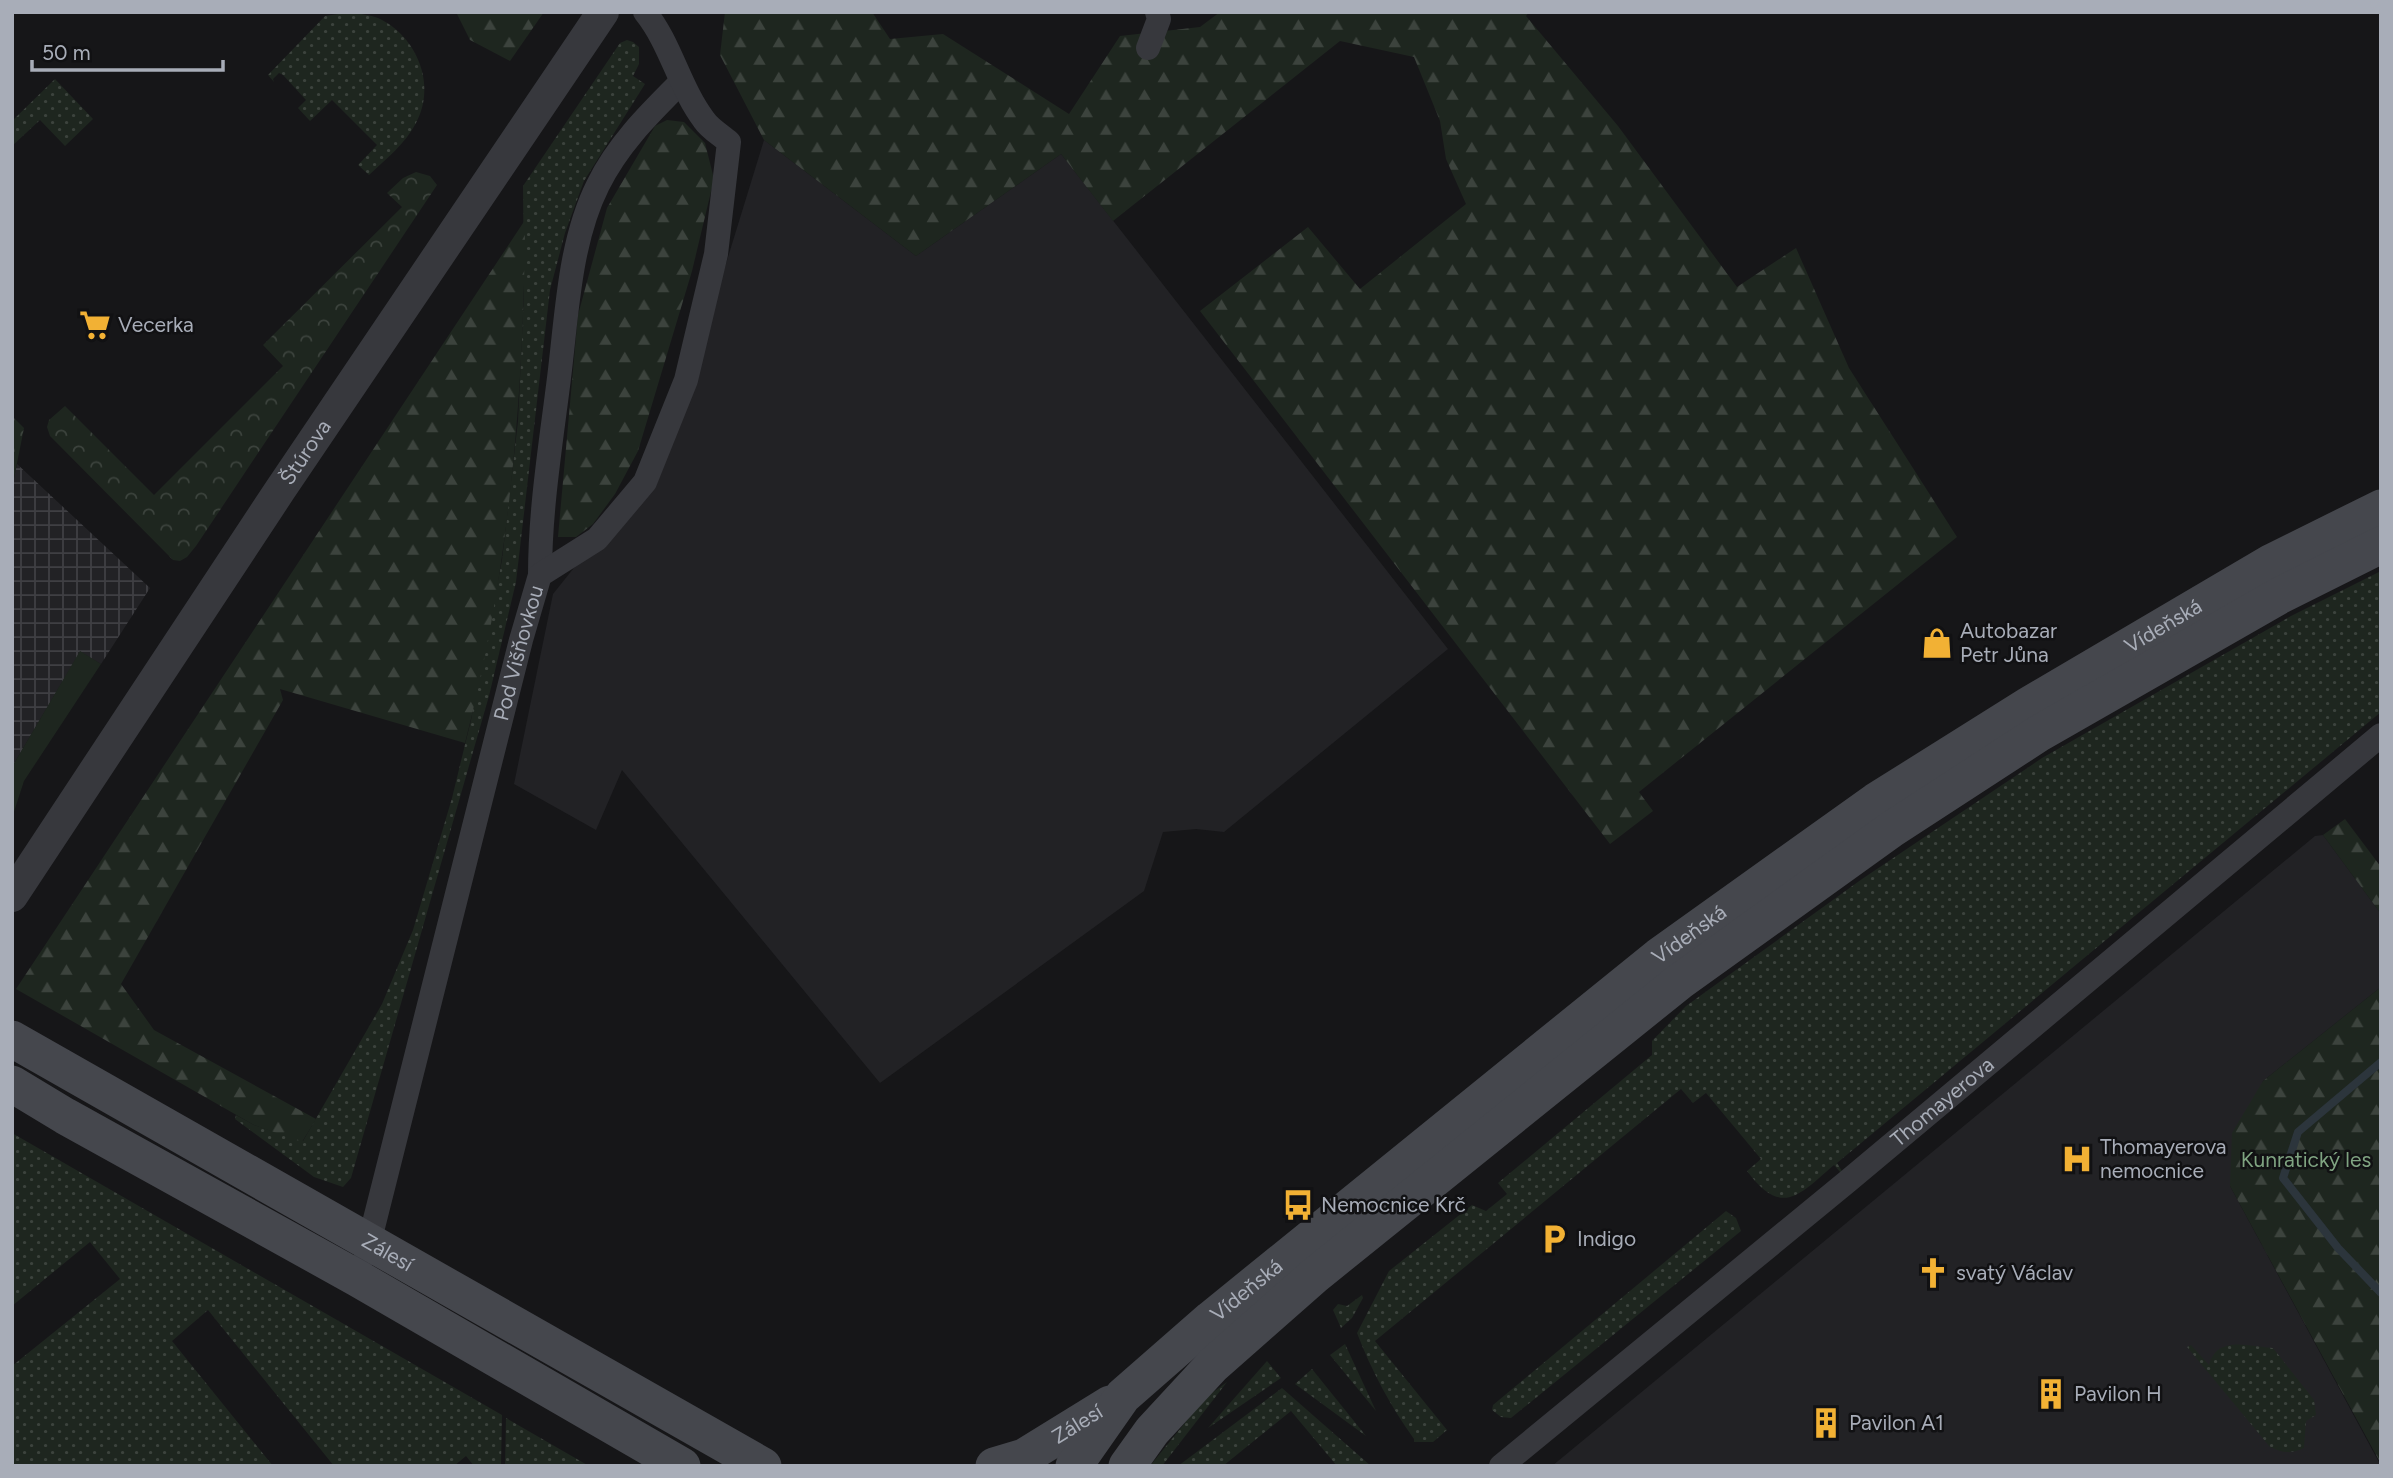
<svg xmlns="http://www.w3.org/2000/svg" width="2393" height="1478" font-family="Figtree,sans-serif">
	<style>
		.built { fill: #222225 }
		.industrial { fill: url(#industrial-grid) }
		.grass { fill: url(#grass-dots) }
		.forest { fill: url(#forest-firs) }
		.park { fill: url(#park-crowns) }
		.garden { fill: #1e261f }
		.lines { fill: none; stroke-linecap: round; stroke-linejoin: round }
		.stream { stroke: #2c353c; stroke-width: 8 }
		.minor { stroke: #37383d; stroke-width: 24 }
		.tertiary { stroke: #37383d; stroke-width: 32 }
		.secondary { stroke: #45474d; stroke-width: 37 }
		.labels { text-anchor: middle; stroke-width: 5; stroke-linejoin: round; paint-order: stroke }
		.poi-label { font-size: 21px; fill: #a8adb8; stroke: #111113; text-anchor: start }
		.street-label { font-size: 21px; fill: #a8adb8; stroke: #111113 }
		.park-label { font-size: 21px; fill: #7fa381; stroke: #111113 }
	</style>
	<defs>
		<pattern id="industrial-grid" width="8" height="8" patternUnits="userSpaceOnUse" patternTransform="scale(1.75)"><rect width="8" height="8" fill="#222225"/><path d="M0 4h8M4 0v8" fill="none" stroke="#3f3f43"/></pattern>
		<pattern id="grass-dots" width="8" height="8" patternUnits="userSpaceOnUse" patternTransform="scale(1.75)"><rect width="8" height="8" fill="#1e261f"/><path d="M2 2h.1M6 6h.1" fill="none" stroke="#3c433d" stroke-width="1.8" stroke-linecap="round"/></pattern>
		<pattern id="forest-firs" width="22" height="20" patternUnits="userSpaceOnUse" patternTransform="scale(1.75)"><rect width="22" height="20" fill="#1e261f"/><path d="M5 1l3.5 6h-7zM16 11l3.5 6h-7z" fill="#3c433d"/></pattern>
		<pattern id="park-crowns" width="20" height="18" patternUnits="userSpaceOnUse" patternTransform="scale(1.75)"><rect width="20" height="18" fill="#1e261f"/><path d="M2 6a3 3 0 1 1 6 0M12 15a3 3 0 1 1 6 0" fill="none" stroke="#3c433d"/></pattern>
	</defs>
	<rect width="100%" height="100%" fill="#161618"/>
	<g class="built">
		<polygon points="764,140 916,256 1061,154 1448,649 1224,832 1196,829 1163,832 1144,891 880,1083 622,770 596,830 514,784 553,594 669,449"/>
		<polygon points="2323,835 2381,914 2381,987 2263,1081 2230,1186 2381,1466 1552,1466 2315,836"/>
	</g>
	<polygon class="industrial" points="17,464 150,588 101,664 80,652 12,767 12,488"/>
	<g class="grass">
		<path d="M352,12C360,14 370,15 378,18C417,36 437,85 416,123C406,143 385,160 369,175L358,165L377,145L332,100L310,121L298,108L306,100L283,75L279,73L273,79L274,82L268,75L325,16Z"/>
		<polygon points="627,40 633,42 639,47 639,64 633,76 645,84 584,181 565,233 550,290 516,582 489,696 351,1178 343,1187 314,1177 235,1119 236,1115 254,1125 303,1141 382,1004 413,930 452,798 471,720 502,560 518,421 524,293 523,186 620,43"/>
		<polygon points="55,79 93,119 65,146 40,120 12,146 12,121"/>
		<path d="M2381,571V712L1837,1163L1848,1181L1834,1165C1799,1195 1782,1218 1747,1171L1761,1159L1706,1093L1693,1103L1681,1089L1375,1341L1447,1430L1433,1442H1414V1439C1391,1407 1371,1370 1357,1333L1389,1271L1472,1205L1486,1211L1507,1194L1498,1183L1652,1055V1041L1686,1006L1862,879L2042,758L2291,616Z"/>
		<polygon points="12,1133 502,1415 501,1466 474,1466 466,1456 454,1466 334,1466 208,1310 172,1341 273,1466 12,1466 12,1366 120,1279 90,1242 12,1306"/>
		<polygon points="1726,1211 1736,1218 1741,1231 1511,1418 1501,1417 1492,1410 1493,1405"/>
		<polygon points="1362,1295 1363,1298 1352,1318 1341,1328 1333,1310 1338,1304 1347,1306"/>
		<polygon points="1345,1344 1376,1411 1330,1355"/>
		<path d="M2191,1345L2209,1365C2217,1335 2248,1346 2273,1348L2314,1400L2316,1415L2306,1421L2304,1448C2292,1454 2282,1453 2270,1447L2187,1347Z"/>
		<polygon points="1267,1361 1281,1378 1208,1428"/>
		<polygon points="1312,1369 1366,1436 1295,1384"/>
		<polygon points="1227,1382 1162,1466 1150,1466 1205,1398"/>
		<polygon points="1282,1388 1371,1466 1337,1466 1291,1411 1223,1466 1178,1466"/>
		<polygon points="506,1418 589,1466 505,1466"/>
	</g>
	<g class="forest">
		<polygon points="456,12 544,12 510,61 470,40"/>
		<polygon points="725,12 872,12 890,39 943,34 1069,114 1120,36 1200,27 1220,12 1529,12 1526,16 1618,126 1737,287 1796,248 1849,368 1957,537 1639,792 1653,811 1610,844 1200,311 1308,227 1360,289 1466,204 1446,159 1440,121 1414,57 1340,41 1113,221 1061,154 916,256 764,140 720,55"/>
		<polygon points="667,120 684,122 705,143 714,179 692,271 638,451 615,494 593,524 576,537 558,537 578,315 607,208 655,126"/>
		<path d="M525,220C524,396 509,572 465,743L280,689L283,700L121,984L154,1030L316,1119L302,1142L254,1125L16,989Z"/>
		<polygon points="2345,819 2381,867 2381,914 2323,835"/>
		<polygon points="2381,987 2381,1464 2230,1186 2232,1133 2263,1081"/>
	</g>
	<g class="park">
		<polygon points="416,172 430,176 437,185 196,546 187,557 180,561 173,560 50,436 47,427 49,420 65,406 154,495 283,366 263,345 402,207 387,193 403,178"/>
		<polygon points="12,416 24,428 12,488"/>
	</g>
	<polygon class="garden" points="80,651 101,664 24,781 12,818 12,767"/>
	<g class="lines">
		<polyline class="stream" points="2381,1062 2298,1132 2283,1178 2338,1248 2381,1293"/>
		<g class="minor">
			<polyline points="1148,48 1159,19 1157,12"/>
			<path d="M540,575C540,509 551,443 559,378C567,315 569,243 598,185C618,144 650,113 681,82"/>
			<path id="s1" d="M366,1255L521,640L540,575L597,539L645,482L686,380L716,254L729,142C721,135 710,129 704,120C679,87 671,44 645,12"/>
			<path id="s2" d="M1501,1466L1848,1181L2381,735"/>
		</g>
		<path class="tertiary" id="s3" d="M12,896L280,490L603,12"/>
		<g class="secondary">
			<path id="s4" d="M12,1039L763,1466"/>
			<polyline points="12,1084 65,1116 357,1278 682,1466"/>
			<path id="s5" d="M994,1466L1024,1457L1110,1404"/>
			<path id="s6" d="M1074,1466L1123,1396L1211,1319L1659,956L1876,801L2029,705L2272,562L2381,508"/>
			<polyline points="1127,1466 1152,1431 1213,1365 1314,1276 1679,982 1892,829 2038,734 2279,596 2381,545"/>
		</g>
	</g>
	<defs>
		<symbol id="supermarket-bare" viewBox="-9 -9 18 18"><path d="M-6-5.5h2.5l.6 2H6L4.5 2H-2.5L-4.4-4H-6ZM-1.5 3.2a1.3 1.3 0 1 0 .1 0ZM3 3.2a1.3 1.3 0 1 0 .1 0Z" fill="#f2b134" stroke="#111113" stroke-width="2.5" paint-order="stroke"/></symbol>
		<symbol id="shop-bare" viewBox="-9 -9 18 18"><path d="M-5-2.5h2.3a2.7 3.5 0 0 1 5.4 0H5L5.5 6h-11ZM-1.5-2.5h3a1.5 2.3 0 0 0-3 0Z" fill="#f2b134" stroke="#111113" stroke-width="2.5" paint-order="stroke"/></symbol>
		<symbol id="hospital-bare" viewBox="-9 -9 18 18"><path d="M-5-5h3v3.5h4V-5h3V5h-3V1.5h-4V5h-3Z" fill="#f2b134" stroke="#111113" stroke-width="2.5" paint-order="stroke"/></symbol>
		<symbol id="bus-bare" viewBox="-9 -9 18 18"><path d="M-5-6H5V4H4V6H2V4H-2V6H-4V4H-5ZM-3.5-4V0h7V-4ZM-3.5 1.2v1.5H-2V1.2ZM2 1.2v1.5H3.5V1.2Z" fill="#f2b134" stroke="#111113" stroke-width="2.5" paint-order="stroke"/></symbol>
		<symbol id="parking-bare" viewBox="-9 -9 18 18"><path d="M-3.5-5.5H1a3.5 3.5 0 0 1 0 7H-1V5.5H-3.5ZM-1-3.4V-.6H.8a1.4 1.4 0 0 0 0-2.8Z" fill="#f2b134" stroke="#111113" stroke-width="2.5" paint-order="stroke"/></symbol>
		<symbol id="church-bare" viewBox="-9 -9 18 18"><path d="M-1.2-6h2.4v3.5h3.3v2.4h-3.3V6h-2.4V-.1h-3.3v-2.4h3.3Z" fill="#f2b134" stroke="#111113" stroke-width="2.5" paint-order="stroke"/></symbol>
		<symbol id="building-bare" viewBox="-9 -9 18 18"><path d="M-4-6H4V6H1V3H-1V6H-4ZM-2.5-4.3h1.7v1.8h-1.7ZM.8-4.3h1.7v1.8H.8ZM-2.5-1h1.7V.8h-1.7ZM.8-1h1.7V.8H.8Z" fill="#f2b134" stroke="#111113" stroke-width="2.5" paint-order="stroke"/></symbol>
	</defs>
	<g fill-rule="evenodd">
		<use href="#supermarket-bare" x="73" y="303" width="44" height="44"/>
		<use href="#shop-bare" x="1915" y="621" width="44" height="44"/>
		<use href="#hospital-bare" x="2055" y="1137" width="44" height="44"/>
		<use href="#bus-bare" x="1276" y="1183" width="44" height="44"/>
		<use href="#parking-bare" x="1532" y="1217" width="44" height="44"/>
		<use href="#church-bare" x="1911" y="1251" width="44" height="44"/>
		<use href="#building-bare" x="2029" y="1372" width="44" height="44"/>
		<use href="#building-bare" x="1804" y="1401" width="44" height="44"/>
	</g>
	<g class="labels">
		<g class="poi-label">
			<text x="118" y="332">Vecerka</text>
			<text x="1960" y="638">Autobazar<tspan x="1960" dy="24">Petr Jůna</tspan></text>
			<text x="2100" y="1154">Thomayerova<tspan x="2100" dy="24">nemocnice</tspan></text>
			<text x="1321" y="1212">Nemocnice Krč</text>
			<text x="1577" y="1246">Indigo</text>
			<text x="1956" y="1280">svatý Václav</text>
			<text x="2074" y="1401">Pavilon H</text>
			<text x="1849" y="1430">Pavilon A1</text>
		</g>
		<g class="street-label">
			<text dy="7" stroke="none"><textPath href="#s3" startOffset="532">Štúrova</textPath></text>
			<text dy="7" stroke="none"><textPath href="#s6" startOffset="1382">Vídeňská</textPath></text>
			<text dy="7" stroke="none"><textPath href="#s1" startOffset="621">Pod Višňovkou</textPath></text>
			<text dy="7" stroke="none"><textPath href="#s6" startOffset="816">Vídeňská</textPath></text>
			<text dy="7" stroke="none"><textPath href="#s2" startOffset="572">Thomayerova</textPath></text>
			<text dy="7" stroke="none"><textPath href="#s4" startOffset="432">Zálesí</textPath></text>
			<text dy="7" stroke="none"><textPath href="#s6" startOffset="248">Vídeňská</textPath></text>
			<text dy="7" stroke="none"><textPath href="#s5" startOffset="94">Zálesí</textPath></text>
		</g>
		<g class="park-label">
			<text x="2306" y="1167">Kunratický les</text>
		</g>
	</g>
	<rect width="2393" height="1478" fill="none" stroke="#a8adb8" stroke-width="28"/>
	<path d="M32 60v10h191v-10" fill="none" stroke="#a8adb8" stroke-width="3.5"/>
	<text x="42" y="60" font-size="21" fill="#a8adb8" stroke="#111113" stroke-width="5" paint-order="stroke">50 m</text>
</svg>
